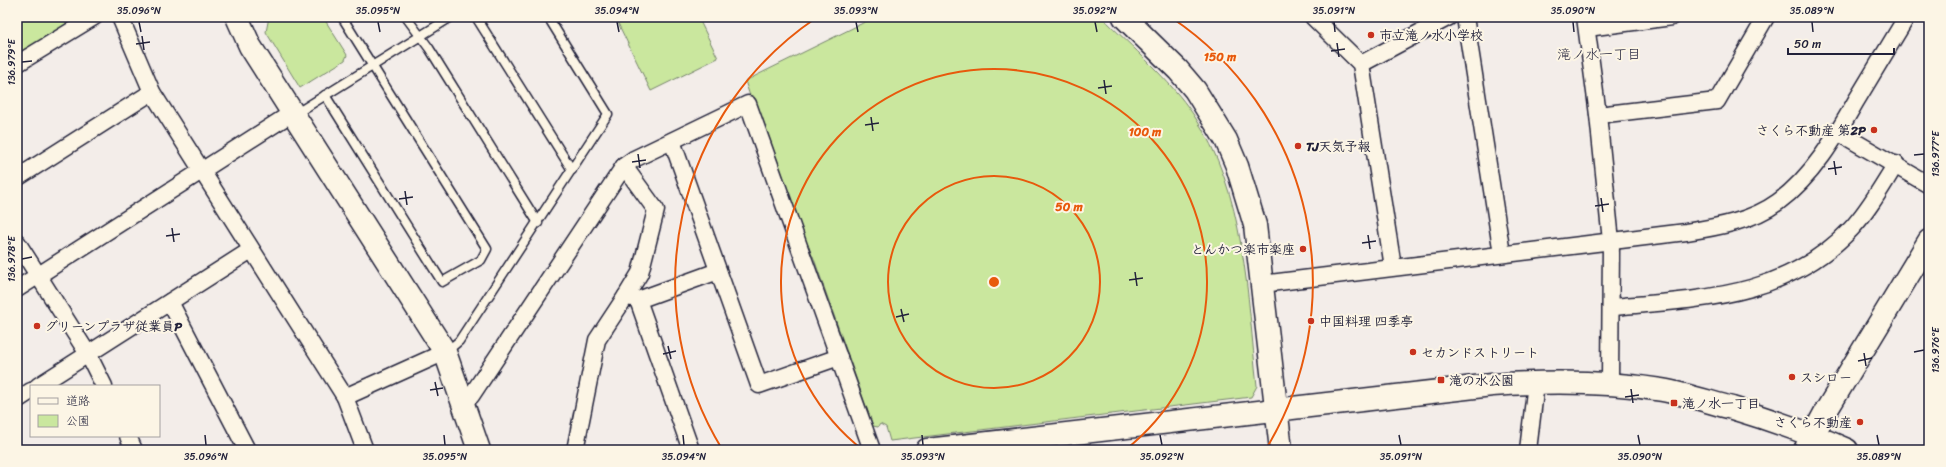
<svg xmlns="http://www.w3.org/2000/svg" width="1946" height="467" font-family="Sriracha,'Klee One',sans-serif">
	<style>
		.green { fill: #cae79e; stroke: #76846c }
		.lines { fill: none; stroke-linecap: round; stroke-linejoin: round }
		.lane-casing { stroke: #22223b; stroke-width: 11 }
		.street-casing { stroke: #22223b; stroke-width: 19 }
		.secondary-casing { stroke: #22223b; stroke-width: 25 }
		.lane { stroke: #fcf5e5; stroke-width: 8 }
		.street { stroke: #fcf5e5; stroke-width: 16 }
		.secondary { stroke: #fcf5e5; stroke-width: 22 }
		.ticks { fill: none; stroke: #22223b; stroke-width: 1.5 }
		.ring { fill: none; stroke: #e8590c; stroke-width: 2 }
		.poi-dot { fill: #c8321e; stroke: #fcf5e5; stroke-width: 1.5 }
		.labels { text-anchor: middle; stroke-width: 4; stroke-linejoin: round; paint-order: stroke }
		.poi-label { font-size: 13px; font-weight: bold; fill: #22223b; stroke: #fcf5e5; text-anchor: start }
		.neighbourhood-label { font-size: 14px; fill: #22223b; stroke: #fcf5e5 }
		.centre { fill: #e8590c; stroke: #fcf5e5; stroke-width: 2 }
		.ring-label { font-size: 12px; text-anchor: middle; font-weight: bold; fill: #e8590c; stroke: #fcf5e5; stroke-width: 4; stroke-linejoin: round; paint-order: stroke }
		.neatline { fill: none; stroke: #22223b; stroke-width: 1.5 }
		.ticks-label { font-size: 10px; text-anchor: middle; fill: #22223b }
	</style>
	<rect width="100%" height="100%" fill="#f3ede9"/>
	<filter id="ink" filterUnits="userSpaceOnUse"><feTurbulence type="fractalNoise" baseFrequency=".025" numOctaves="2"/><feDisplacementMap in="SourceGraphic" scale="8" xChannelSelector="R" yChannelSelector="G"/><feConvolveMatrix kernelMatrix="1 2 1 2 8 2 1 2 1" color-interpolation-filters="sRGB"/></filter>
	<g filter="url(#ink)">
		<g class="green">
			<polygon points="17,17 83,17 17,59"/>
			<polygon points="269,17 323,17 347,55 345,60 300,88 266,32"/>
			<polygon points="615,17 698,17 718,58 651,91"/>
			<path d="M875,17H1102C1131,46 1171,81 1193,114C1246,192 1247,296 1257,386L1251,397L890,441L886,427L880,424L878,427L873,426L813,256L808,257L801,236L804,235L755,98L751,99L745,81Z"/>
		</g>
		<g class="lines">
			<defs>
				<g id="lane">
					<polyline points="406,17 429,48 538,223"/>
					<polyline points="476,17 572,170"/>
					<polyline points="325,95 442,282 481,260 487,249 342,17"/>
					<polyline points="293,113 300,111 451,17"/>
					<polyline points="446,352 459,341 608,114 548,17"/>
				</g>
				<g id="street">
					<polyline points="120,17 152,92 345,397 365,450"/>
					<polyline points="1313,17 1361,64 1393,267"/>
					<polyline points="1465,17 1502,254"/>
					<polyline points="1585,17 1598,115 1611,241 1610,384"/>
					<polyline points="1587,28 1672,17"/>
					<polyline points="17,64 94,17"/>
					<polyline points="1361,64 1449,17"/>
					<polyline points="1598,115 1717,101 1766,17"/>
					<polyline points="1838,132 1929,185"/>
					<polyline points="672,141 759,385 839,357"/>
					<polyline points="624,166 634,159 748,104 872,450"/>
					<polyline points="17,178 152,92"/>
					<polyline points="17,242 88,354 104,386"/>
					<path d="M1262,284L1686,232C1718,227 1752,221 1778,202C1813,176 1835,138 1856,101C1873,73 1890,45 1906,18"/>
					<polyline points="17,289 292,113"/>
					<polyline points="638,300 718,271"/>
					<polyline points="170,302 247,450"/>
					<path d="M1612,307C1700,299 1786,298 1851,229C1869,210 1882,186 1896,164"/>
					<polyline points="38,386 251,250"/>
					<polyline points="345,397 445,352"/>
					<polyline points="17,400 31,391"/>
					<polyline points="463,401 471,396 624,166 656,210 640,273 626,296 638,300 691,450"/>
					<polyline points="128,436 134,450"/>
					<polyline points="575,450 597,340 626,296"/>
					<polyline points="1528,450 1536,383"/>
				</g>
				<g id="secondary">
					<polyline points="237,17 250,46 445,352 479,450"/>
					<polyline points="1124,17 1178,70 1195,90 1226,140 1237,166 1255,225 1281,450"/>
					<path d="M927,450L1492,385C1548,381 1606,381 1662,390C1685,394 1709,402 1732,408C1772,420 1809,433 1847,450"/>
					<polyline points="1805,450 1826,411 1929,241"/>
				</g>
			</defs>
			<use href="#lane" class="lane-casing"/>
			<use href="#street" class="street-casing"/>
			<use href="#secondary" class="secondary-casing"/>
			<use href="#lane" class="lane"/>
			<use href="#street" class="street"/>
			<use href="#secondary" class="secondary"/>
		</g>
	</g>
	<path class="ticks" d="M139,22L141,32M378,22L380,32M617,22L619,32M856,22L858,32M1095,22L1097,32M1334,22L1335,32M1573,22L1574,32M1812,22L1813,32M142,36L144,50M1337,43L1339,57M136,44L150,42M1331,51L1345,49M22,62L32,61M1104,80L1106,94M1098,88L1112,86M871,117L873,131M865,125L879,123M638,154L640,168M1914,155L1924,154M1834,161L1836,175M632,162L646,160M1828,169L1842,167M405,191L407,205M1601,198L1603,212M399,199L413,197M1595,206L1609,204M172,228L174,242M1368,235L1370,249M166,236L180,234M1362,243L1376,241M22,259L32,257M1135,272L1137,286M1129,280L1143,278M901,309L904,322M896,317L909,314M668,346L671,359M1914,352L1924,350M1864,353L1866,366M663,354L676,351M1858,361L1872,358M435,382L438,396M1631,389L1633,403M430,390L443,388M1625,397L1639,395M205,435L206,445M444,435L445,445M683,435L684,445M922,435L923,445M1160,435L1162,445M1399,435L1401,445M1638,435L1640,445M1877,435L1879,445"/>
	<g class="ring">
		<circle cx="994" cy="282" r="106"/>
		<path d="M863 450A213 213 0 1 1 1125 450"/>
		<path d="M722 449A319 319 0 0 1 816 18M1172 18A319 319 0 0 1 1266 449"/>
	</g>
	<g class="poi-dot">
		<circle cx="1371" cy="35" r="4"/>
		<circle cx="1874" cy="130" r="4"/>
		<circle cx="1298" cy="146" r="4"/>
		<circle cx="1303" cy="249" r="4"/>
		<circle cx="1311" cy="321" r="4"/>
		<circle cx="37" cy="326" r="4"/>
		<circle cx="1413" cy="352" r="4"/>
		<circle cx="1792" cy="377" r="4"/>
		<rect x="1437" y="376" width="8" height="8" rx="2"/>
		<rect x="1670" y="399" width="8" height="8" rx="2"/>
		<circle cx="1860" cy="422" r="4"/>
	</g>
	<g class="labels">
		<g class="poi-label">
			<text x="1379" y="40">市立滝ノ水小学校</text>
			<text x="1866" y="135" text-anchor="end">さくら不動産 第2P</text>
			<text x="1306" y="151">TJ天気予報</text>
			<text x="1295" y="254" text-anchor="end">とんかつ楽市楽座</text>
			<text x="1319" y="326">中国料理 四季亭</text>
			<text x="45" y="331">グリーンプラザ従業員P</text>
			<text x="1421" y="357">セカンドストリート</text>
			<text x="1800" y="382">スシロー</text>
			<text x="1449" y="385">滝の水公園</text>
			<text x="1682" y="408">滝ノ水一丁目</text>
			<text x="1852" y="427" text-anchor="end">さくら不動産</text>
		</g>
		<g class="neighbourhood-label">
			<text x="1599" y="59">滝ノ水一丁目</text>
		</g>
	</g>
	<circle cx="994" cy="282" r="6" class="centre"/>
	<g class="ring-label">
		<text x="1220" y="61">150 m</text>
		<text x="1145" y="136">100 m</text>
		<text x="1069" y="211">50 m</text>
	</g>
	<rect width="1946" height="467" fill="none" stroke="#fcf5e5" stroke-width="44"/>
	<rect x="30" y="385" width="130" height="52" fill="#fcf5e5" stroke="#a5a1a1"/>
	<rect x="38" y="398" width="20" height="6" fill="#fcf5e5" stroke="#a5a1a1"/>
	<text x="66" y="405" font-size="12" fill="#22223b">道路</text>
	<rect x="38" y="415" width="20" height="12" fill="#cae79e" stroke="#a5a1a1"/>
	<text x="66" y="425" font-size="12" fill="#22223b">公園</text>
	<path d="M1788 48v6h106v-6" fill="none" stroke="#22223b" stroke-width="2"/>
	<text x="1794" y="48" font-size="12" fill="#22223b" stroke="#fcf5e5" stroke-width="3" paint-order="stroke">50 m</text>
	<rect x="22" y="22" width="1902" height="423" class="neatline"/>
	<g class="ticks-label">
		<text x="139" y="14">35.096°N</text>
		<text x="378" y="14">35.095°N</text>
		<text x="617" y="14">35.094°N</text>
		<text x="856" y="14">35.093°N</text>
		<text x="1095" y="14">35.092°N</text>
		<text x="1334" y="14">35.091°N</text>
		<text x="1573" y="14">35.090°N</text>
		<text x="1812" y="14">35.089°N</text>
		<text transform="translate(11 62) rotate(-90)" y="4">136.979°E</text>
		<text transform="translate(1935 154) rotate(-90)" y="4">136.977°E</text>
		<text transform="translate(11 259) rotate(-90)" y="4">136.978°E</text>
		<text transform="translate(1935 350) rotate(-90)" y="4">136.976°E</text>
		<text x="206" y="460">35.096°N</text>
		<text x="445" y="460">35.095°N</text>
		<text x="684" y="460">35.094°N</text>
		<text x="923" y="460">35.093°N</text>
		<text x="1162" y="460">35.092°N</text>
		<text x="1401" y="460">35.091°N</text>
		<text x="1640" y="460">35.090°N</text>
		<text x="1879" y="460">35.089°N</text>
	</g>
</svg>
